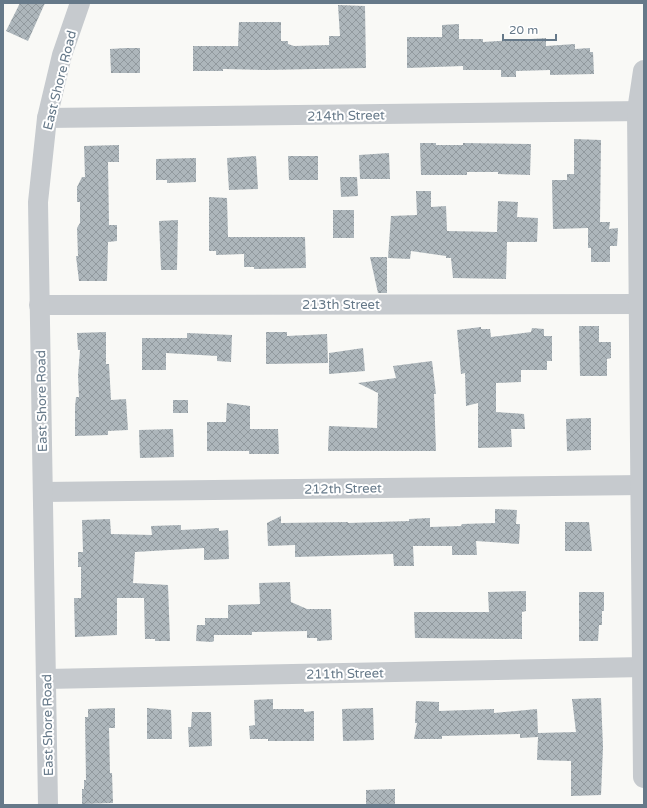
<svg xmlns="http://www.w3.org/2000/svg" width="647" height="808" font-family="'Varela Round',sans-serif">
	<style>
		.building { fill: url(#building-cross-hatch) }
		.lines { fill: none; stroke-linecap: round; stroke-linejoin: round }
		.minor { stroke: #c6cace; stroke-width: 20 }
		.tertiary { stroke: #c6cace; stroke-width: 22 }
		.labels { text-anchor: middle; stroke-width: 4; stroke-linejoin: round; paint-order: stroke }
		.street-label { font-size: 13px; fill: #667989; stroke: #fff }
	</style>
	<defs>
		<pattern id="building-cross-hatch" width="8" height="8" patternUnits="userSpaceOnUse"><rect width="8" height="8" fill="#adb6bb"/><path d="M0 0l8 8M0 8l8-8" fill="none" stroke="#91999e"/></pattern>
	</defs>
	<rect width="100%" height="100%" fill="#f9f9f6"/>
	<g class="building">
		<polygon points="20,3 45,3 28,41 6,31"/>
		<polygon points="338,5 365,6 366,68 266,70 223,69 223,71 193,71 193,46 238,46 239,22 281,22 281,41 288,41 288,44 294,46 329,45 329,36 340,36"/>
		<polygon points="459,24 459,39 483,39 483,42 546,38 546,46 575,44 575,49 590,48 590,52 593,52 594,74 550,75 550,70 516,71 516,77 501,77 501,70 463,70 463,66 407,68 407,37 442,37 442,25"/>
		<polygon points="126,48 140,48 140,73 111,73 110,49"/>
		<polygon points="574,139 601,140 600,222 610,222 609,229 618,228 617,246 610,246 610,262 591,262 591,248 588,248 588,228 553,229 552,180 567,180 567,174 574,174"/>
		<polygon points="420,143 436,143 436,145 463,145 463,143 531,144 530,175 498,174 498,172 467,172 467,175 421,175"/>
		<polygon points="119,145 119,162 108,162 109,225 117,225 117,241 108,242 107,281 79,281 76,256 78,256 77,228 80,223 80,202 77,202 77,187 82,177 85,177 84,146"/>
		<polygon points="389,153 390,179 360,179 359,155"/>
		<polygon points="256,156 258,189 229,190 227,158"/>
		<polygon points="288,156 318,156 318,180 289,180"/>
		<polygon points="196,158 196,182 167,183 167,180 156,180 156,159"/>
		<polygon points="340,177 357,177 358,196 341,197"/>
		<polygon points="416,191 431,191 431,207 446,206 447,231 497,232 498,201 518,202 517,217 538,218 537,242 507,242 506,279 453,278 451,258 446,258 446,256 411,251 410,259 388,258 391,216 417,215"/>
		<polygon points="209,197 227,198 228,237 305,237 306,268 254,269 254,267 244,267 244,254 216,255 216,251 209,251"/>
		<rect x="333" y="210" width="21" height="28"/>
		<polygon points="178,220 177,270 161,270 159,221"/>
		<polygon points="370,257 387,257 387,293 378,293"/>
		<polygon points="579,326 599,326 599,342 611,342 611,358 607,359 607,376 580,376"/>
		<polygon points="481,327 481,329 490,329 491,337 531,332 532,328 544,329 544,336 552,336 552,361 547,361 547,370 521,370 521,382 496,383 496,412 524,414 525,429 511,429 512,447 478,448 478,403 466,406 465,373 461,374 457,330"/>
		<polygon points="106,332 106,364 109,364 111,400 126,399 128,430 108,431 108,435 75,436 75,407 76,397 79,397 78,375 80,350 78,350 77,333"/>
		<polygon points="266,332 287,332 287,336 327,334 328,363 266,364"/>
		<polygon points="187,333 232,335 231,362 217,361 217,356 166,353 166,370 142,370 142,338 187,338"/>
		<polygon points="363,348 365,371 329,374 329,353"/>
		<polygon points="432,361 436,394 434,394 436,451 328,451 329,426 377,428 378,393 358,383 396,378 393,366"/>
		<rect x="173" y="400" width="15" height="13"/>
		<polygon points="227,403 250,406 250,429 278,429 279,454 249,454 249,451 207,451 207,422 226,422"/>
		<polygon points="591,418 591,450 567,451 566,419"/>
		<polygon points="173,429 174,457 140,458 139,430"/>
		<polygon points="495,509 517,510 516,524 520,524 519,544 476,541 477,555 452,555 452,546 413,546 414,566 394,566 393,554 295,557 295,545 268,546 267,523 281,516 281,523 348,522 348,523 409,521 409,519 430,518 430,527 461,526 462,524 495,523"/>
		<polygon points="110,519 111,534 152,535 151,526 181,525 181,530 219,528 219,531 228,530 229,559 204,560 204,548 135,552 133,583 168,585 170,641 155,641 155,639 145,639 144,598 117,598 117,635 75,637 74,598 81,598 81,567 78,567 78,552 83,552 82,520"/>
		<polygon points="565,522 589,522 592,551 565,551"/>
		<polygon points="290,582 291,602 307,609 331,609 332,640 317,641 317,638 307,638 307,631 252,632 252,635 214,635 214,641 212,642 196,641 197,625 205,625 205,618 228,618 228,605 260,604 259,583"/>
		<polygon points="526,591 526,611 522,612 522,639 415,638 414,612 489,612 488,592"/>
		<polygon points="579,592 604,592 604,611 602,611 602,625 599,625 598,641 579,641"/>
		<polygon points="601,698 603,747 601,795 571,796 571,761 537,760 538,737 520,738 520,734 442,736 442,739 414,739 417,723 415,723 416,701 439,702 439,711 494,709 494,713 537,709 538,734 538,733 576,732 572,699"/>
		<polygon points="273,699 273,709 304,709 304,712 314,711 314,741 268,741 268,739 250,739 249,726 255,725 254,700"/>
		<polygon points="115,708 115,728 109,728 110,773 112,773 113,803 82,804 82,789 84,789 84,780 86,780 85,717 88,717 88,709"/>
		<polygon points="147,708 171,710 172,739 147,739"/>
		<polygon points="373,708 374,740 343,741 342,709"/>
		<polygon points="192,712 211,712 212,746 189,747 188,727 191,727"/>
		<polygon points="395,789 395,805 366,805 366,790"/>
	</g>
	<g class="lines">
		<g class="minor">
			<polyline points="47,118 644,111"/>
			<polyline points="39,305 644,304"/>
			<polyline points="43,492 644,485"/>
			<polyline points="46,679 644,667"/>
			<polyline points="48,805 38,202 47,118 62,55 80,3"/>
		</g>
		<polyline class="tertiary" points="644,71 638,111 644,777"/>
	</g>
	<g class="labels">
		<g class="street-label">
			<text transform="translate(59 80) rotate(-76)" y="5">East Shore Road</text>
			<text transform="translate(346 115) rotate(-1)" y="5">214th Street</text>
			<text x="341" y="309">213th Street</text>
			<text transform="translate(41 401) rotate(-91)" y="5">East Shore Road</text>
			<text transform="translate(343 488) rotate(-1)" y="5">212th Street</text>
			<text transform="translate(345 673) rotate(-1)" y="5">211th Street</text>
			<text transform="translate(47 725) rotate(-91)" y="5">East Shore Road</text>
		</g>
	</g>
	<rect width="647" height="808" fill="none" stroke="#667989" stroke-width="8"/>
	<path d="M503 34v6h53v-6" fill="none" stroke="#667989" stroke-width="2"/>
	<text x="509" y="34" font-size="12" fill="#667989" stroke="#ffffff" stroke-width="3" paint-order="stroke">20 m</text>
</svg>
